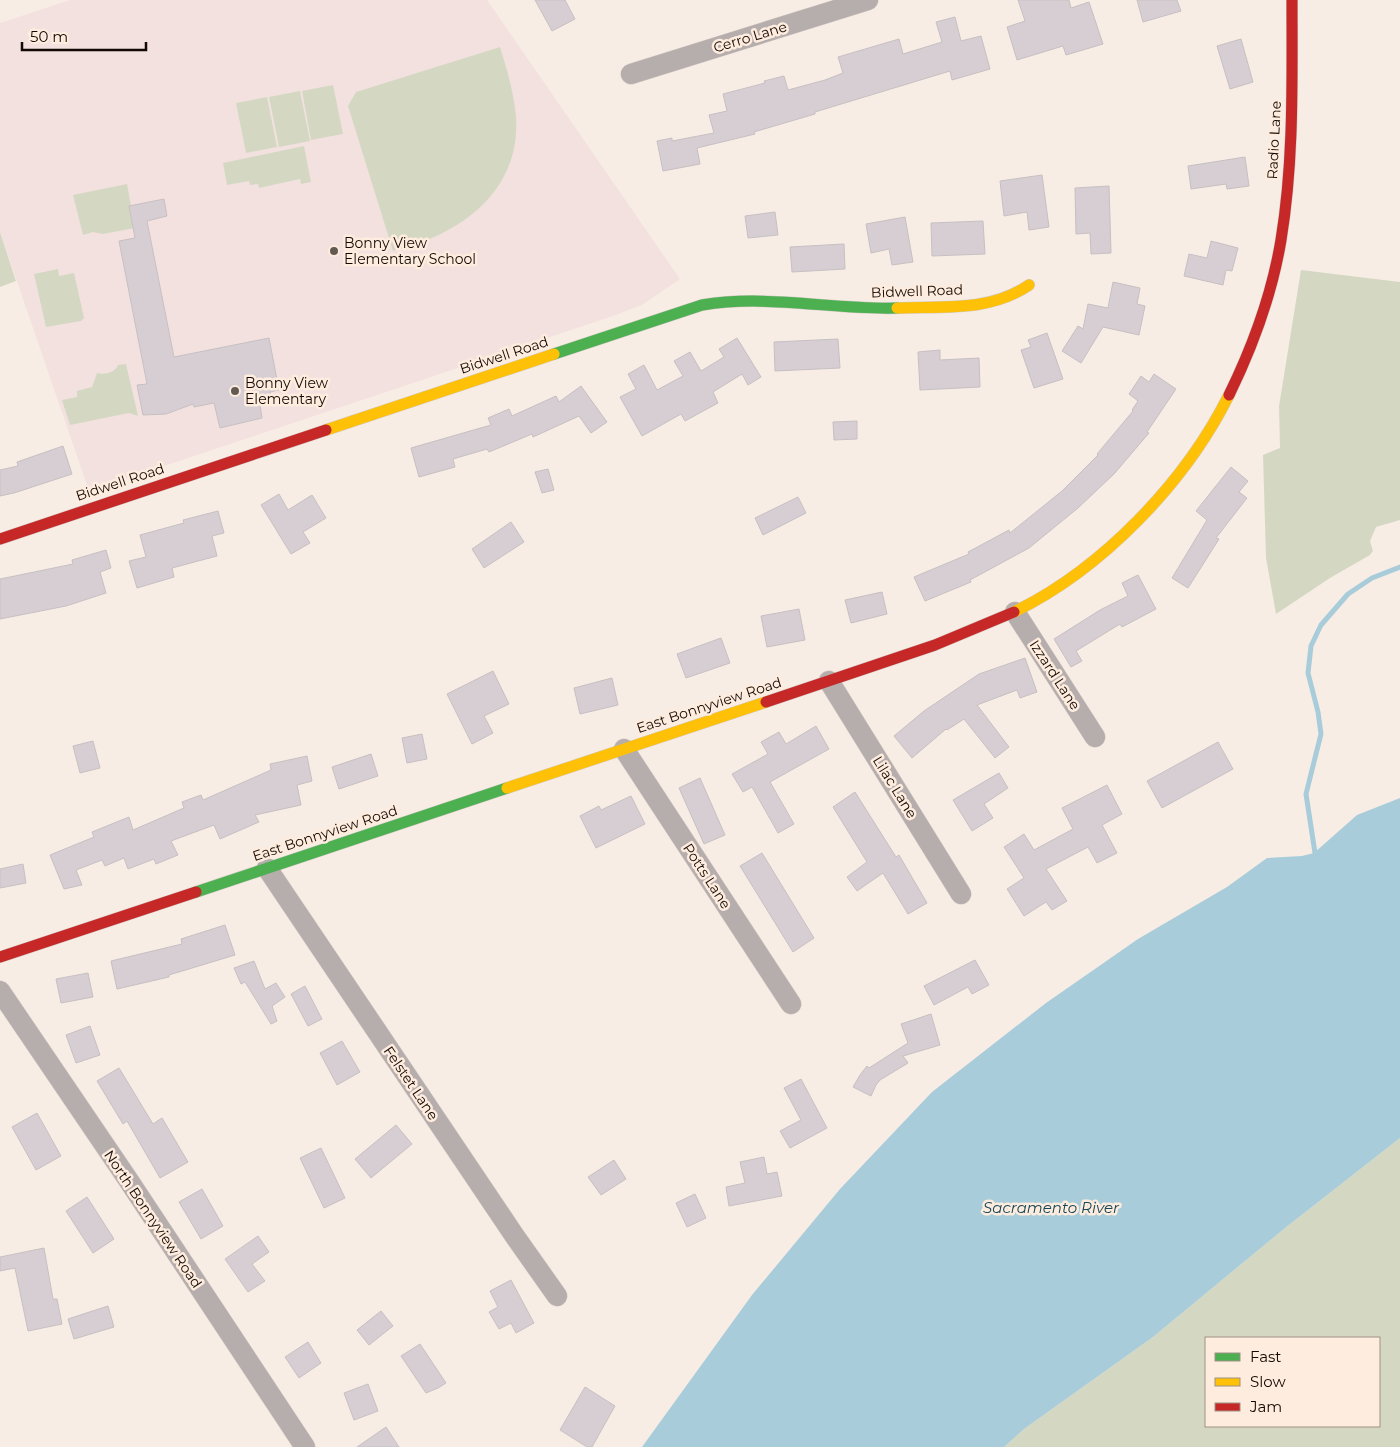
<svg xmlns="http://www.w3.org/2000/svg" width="1400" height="1447" font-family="Montserrat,sans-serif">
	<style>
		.education { fill: #f3e1df }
		.green { fill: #d4d8c3; fill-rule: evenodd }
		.water { fill: #a8ccd9 }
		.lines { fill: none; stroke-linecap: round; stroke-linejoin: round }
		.stream { stroke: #a8ccd9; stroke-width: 5 }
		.building { fill: #d6ced3; stroke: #c7c0c2 }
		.street-casing { stroke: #d1c9c3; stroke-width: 21 }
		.fast-casing { stroke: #d1c9c3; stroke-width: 12 }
		.slow-casing { stroke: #d1c9c3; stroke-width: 12 }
		.jam-casing { stroke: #d1c9c3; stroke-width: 12 }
		.street { stroke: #b6adad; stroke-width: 20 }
		.fast { stroke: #4caf50; stroke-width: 11 }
		.slow { stroke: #ffc107; stroke-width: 11 }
		.jam { stroke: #c62828; stroke-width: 11 }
		.poi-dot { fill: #625952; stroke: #feecde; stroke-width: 2 }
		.labels { text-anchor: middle; stroke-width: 5; stroke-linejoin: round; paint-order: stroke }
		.street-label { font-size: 14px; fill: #120903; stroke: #feecde }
		.poi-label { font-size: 14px; fill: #120903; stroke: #feecde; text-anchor: start }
		.water-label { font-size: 15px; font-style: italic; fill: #164757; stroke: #feecde }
	</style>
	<rect width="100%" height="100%" fill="#f7ede5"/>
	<polygon class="education" points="70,0 487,0 680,279 642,305 613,316 89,491 0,232 0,23"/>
	<g class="green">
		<path d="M500,47C507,70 514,93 516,117C521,193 458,235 393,251L348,106L356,92Z"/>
		<polygon points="333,85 343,134 311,140 302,91"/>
		<polygon points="300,91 310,141 279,147 269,97"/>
		<polygon points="267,97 277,147 246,153 236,103"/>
		<polygon points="304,146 311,182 301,184 300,179 259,188 258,184 250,185 249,181 227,185 223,163"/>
		<polygon points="127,184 131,206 129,206 132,223 135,228 103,234 93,232 83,235 73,195"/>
		<polygon points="0,232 16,281 0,287"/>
		<polygon points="58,269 59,276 74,273 84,318 81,321 46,327 34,274"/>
		<polygon points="1301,270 1400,282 1400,520 1376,527 1370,541 1373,551 1370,555 1330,578 1276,614 1266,558 1263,455 1280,448 1279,406"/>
		<path d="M126,364L138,416L129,413L70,425L62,400L77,397V391L92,387L97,373C104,375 115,373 118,365Z"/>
		<path d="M1400,1138V1447H1004L1024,1429L1153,1337L1285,1228ZM1206,1338H1379V1426H1206Z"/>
	</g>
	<polygon class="water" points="1400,798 1400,1138 1285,1228 1153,1337 1024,1429 1004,1447 642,1447 752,1295 840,1189 932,1092 1046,1003 1138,939 1227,887 1267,858 1302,856 1314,853 1357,815"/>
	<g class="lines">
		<polyline class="stream" points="1315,853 1306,794 1321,734 1318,712 1308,673 1311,646 1321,625 1348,594 1372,578 1400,567"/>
	</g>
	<g class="building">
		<polygon points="535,0 565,0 575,19 552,31"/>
		<polygon points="1018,0 1069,0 1071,8 1089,2 1103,44 1066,55 1063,46 1017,60 1007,27 1025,21"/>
		<polygon points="1137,0 1177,0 1181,11 1143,22"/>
		<polygon points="955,17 961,41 981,36 990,69 952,80 950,71 815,112 815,114 754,132 755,134 697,148 700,164 663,171 657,141 672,138 672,141 714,133 709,115 727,111 723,94 765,83 764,81 784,76 788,90 825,80 843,73 838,57 899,39 903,54 942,42 936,22"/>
		<polygon points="1241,39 1253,82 1230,89 1217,46"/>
		<polygon points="1245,157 1249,186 1227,189 1226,184 1191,189 1188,166"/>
		<polygon points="1042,175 1049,227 1029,230 1027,212 1004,216 1000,181"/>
		<polygon points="1109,186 1111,253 1091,254 1090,233 1076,234 1075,188"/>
		<polygon points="164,199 167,216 147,221 174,357 269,338 279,390 270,392 272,402 260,405 262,418 220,428 214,403 194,407 193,404 166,414 143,415 137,385 147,384 119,241 135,238 129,206"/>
		<polygon points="775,212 778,235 748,238 745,216"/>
		<polygon points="905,217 913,262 892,265 889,249 871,253 866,224"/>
		<polygon points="983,221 985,254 932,256 931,223"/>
		<polygon points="1211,241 1238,248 1232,271 1226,270 1223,285 1184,276 1189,254 1207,258"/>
		<polygon points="844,244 845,269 792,272 790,247"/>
		<polygon points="1113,282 1140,288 1137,304 1145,306 1139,335 1103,327 1081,363 1062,351 1078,326 1083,329 1088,304 1108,308"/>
		<polygon points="1047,333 1063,379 1034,388 1021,350 1031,347 1028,340"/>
		<polygon points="737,338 761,377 748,385 742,374 713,392 718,403 685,421 681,414 642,436 620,397 636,389 628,374 644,365 657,390 683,376 674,361 690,352 701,371 724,357 719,349"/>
		<polygon points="838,339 840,368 775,371 774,342"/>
		<polygon points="940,350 940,360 979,358 980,387 920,390 918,352"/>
		<polygon points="1154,374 1176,389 1147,432 1149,433 1114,474 1078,508 1029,548 970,580 971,582 925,601 914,577 969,554 968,552 1009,530 1010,533 1062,491 1098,455 1097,454 1133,411 1132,410 1138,401 1129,394 1141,376 1149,382"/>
		<polygon points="581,386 607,422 591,433 579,416 533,437 532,434 489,452 487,449 453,459 455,467 419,477 411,448 491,425 488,418 509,409 512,416 556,396 559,402"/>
		<polygon points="857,421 857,439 834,440 833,422"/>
		<polygon points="63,446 72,474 14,493 0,496 0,470 18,466 17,462"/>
		<polygon points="1231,467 1248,481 1239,492 1247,498 1216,538 1219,539 1188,588 1172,578 1207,520 1196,511"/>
		<polygon points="548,469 554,490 542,493 535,472"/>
		<polygon points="279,494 288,510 312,495 326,518 303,532 310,543 291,554 261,505"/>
		<polygon points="798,497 806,513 763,535 755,518"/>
		<polygon points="218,511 224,533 212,536 217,556 172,568 174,577 137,588 129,561 146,557 140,535 184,523 183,520"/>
		<polygon points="511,522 524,542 484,568 472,549"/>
		<polygon points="106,550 111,568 100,572 106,593 66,606 0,619 0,579 73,564 72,560"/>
		<polygon points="1138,575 1156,609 1122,627 1120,624 1076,651 1082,661 1071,667 1054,639 1100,610 1128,596 1122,583"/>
		<polygon points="882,592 887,614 851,623 845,600"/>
		<polygon points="799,609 805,640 767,647 761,616"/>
		<polygon points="721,638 730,663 686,678 677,654"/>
		<polygon points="1025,658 1037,692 1020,698 1017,690 977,705 1009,747 995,758 964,719 947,730 946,729 912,758 894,736 924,711 979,674"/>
		<polygon points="493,671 509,704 484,716 493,733 472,744 447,694"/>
		<polygon points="612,678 618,705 580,714 574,688"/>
		<polygon points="816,726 829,749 770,782 794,824 778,833 752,787 743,792 732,774 768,754 761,742 779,732 786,744"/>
		<polygon points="422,734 427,759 407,763 402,738"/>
		<polygon points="93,741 100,768 80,773 73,746"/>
		<polygon points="1218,742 1233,769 1162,808 1147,781"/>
		<polygon points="371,754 378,776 339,789 332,767"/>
		<polygon points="307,756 312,781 297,785 301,805 255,815 259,822 220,839 214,825 171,841 178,855 156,864 154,859 128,869 124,858 105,866 102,860 76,870 82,885 64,889 50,855 94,837 92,832 129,817 133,830 184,808 182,802 201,795 203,800 271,770 270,764"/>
		<polygon points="999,773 1008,788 984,804 993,818 972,831 953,800"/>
		<polygon points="700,778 725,835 704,844 679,788"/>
		<polygon points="1107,785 1122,814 1102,825 1117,853 1097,863 1088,847 1046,869 1067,901 1052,910 1046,902 1024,916 1007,889 1024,878 1004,847 1024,834 1034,850 1073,829 1062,808"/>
		<polygon points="855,792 896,857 899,855 927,903 908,914 883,873 857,891 847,877 867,862 833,807"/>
		<polygon points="631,796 645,824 596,848 580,816 599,806 601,810"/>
		<polygon points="762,853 814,938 793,952 740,866"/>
		<polygon points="23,864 26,883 0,888 0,869"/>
		<polygon points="225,925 235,955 169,975 169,977 117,989 111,961 182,944 181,939"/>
		<polygon points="975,960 989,985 972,994 968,987 934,1005 924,986"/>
		<polygon points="254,961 265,989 276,983 285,997 272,1006 277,1021 271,1024 245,982 241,984 234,968"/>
		<polygon points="88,973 93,997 61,1003 56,979"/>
		<polygon points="305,986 322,1019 308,1026 291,994"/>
		<polygon points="931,1014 940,1045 903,1056 908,1063 880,1080 876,1085 871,1096 853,1087 860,1075 867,1066 869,1068 908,1043 901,1024"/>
		<polygon points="90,1026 100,1055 76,1063 66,1035"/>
		<polygon points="342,1041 360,1072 337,1085 320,1053"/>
		<polygon points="119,1068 153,1124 162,1118 188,1162 160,1178 127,1121 123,1124 97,1081"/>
		<polygon points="801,1079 827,1128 790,1148 780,1131 801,1120 784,1088"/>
		<polygon points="37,1113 61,1156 36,1170 12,1127"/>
		<polygon points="396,1125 412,1144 371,1178 355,1159"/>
		<polygon points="321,1148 345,1198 324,1208 300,1158"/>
		<polygon points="764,1157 767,1174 777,1172 782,1196 729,1206 726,1187 745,1183 740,1162"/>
		<polygon points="614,1160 626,1179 601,1195 588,1177"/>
		<polygon points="202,1189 223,1226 201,1239 179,1202"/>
		<polygon points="695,1194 706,1218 687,1227 676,1203"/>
		<polygon points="87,1197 114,1239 93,1253 66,1211"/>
		<polygon points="258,1236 269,1252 252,1264 265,1281 248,1292 225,1259"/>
		<polygon points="44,1248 53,1299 57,1299 62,1324 28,1331 15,1268 0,1271 0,1257"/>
		<polygon points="511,1280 534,1323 516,1333 511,1323 499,1329 489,1312 498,1307 490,1291"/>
		<polygon points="108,1306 114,1327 74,1339 68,1319"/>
		<polygon points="381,1311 393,1326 369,1345 357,1330"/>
		<polygon points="308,1342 321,1363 299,1378 285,1357"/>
		<polygon points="420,1344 446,1383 438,1388 426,1393 401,1356"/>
		<polygon points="368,1384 378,1411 354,1420 344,1393"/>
		<polygon points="585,1387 615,1406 592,1447 587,1447 560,1430"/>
		<polygon points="386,1427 399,1447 357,1447"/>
	</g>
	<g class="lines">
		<defs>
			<g id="street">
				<polyline points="631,74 868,0"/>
				<polyline points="1015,612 1095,737"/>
				<polyline points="829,681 961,894"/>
				<polyline points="624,749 791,1004"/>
				<polyline points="267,868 514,1235 557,1296"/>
				<polyline points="0,991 129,1181 305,1447"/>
			</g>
			<g id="fast">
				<path d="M554,354L702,305C767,294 832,310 897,308"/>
				<polyline points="196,892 507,788"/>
			</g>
			<g id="slow">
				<path d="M897,308C943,306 990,312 1029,285"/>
				<polyline points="326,430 554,354"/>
				<path d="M1014,612C1102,569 1185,483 1229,395"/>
				<polyline points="507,788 766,702"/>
			</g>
			<g id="jam">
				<path d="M1229,395C1253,346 1272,294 1281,240C1294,161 1292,80 1292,0"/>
				<polyline points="0,539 326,430"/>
				<polyline points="766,702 935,645 1014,612"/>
				<polyline points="0,957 196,892"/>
			</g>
		</defs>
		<use href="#street" class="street-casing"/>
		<use href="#fast" class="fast-casing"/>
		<use href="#slow" class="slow-casing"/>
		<use href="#jam" class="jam-casing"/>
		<use href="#street" class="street"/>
		<use href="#fast" class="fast"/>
		<use href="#slow" class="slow"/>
		<use href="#jam" class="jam"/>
	</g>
	<g class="poi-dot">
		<circle cx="334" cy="251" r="5"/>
		<circle cx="235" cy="391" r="5"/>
	</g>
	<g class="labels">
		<g class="street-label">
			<text transform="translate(750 37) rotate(-17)" y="5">Cerro Lane</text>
			<text transform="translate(1274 140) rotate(-87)" y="5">Radio Lane</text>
			<text transform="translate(917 291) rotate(-2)" y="5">Bidwell Road</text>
			<text transform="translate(504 355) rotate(-18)" y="5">Bidwell Road</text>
			<text transform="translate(120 482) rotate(-18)" y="5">Bidwell Road</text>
			<text transform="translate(1055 675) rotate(57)" y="5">Izzard Lane</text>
			<text transform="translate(709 705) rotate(-18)" y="5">East Bonnyview Road</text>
			<text transform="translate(895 787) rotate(58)" y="5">Lilac Lane</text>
			<text transform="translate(325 833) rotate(-18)" y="5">East Bonnyview Road</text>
			<text transform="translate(707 876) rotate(57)" y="5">Potts Lane</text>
			<text transform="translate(411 1083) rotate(56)" y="5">Felstet Lane</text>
			<text transform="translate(153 1219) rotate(56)" y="5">North Bonnyview Road</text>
		</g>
		<g class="poi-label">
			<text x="344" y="248">Bonny View<tspan x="344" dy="16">Elementary School</tspan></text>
			<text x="245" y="388">Bonny View<tspan x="245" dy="16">Elementary</tspan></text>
		</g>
		<g class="water-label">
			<text x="1051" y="1213">Sacramento River</text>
		</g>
	</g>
	<rect x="1205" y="1337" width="175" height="90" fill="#feecde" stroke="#a09186"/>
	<rect x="1215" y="1353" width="25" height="8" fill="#4caf50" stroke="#a09186"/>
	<text x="1250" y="1362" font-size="15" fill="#120903">Fast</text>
	<rect x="1215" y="1378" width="25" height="8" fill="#ffc107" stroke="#a09186"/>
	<text x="1250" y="1387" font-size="15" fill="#120903">Slow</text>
	<rect x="1215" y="1403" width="25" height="8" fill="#c62828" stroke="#a09186"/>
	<text x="1250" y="1412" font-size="15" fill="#120903">Jam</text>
	<path d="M22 42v8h124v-8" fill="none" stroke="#120903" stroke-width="2.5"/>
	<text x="30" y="42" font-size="15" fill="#120903" stroke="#feecde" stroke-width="4" paint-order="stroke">50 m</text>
</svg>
